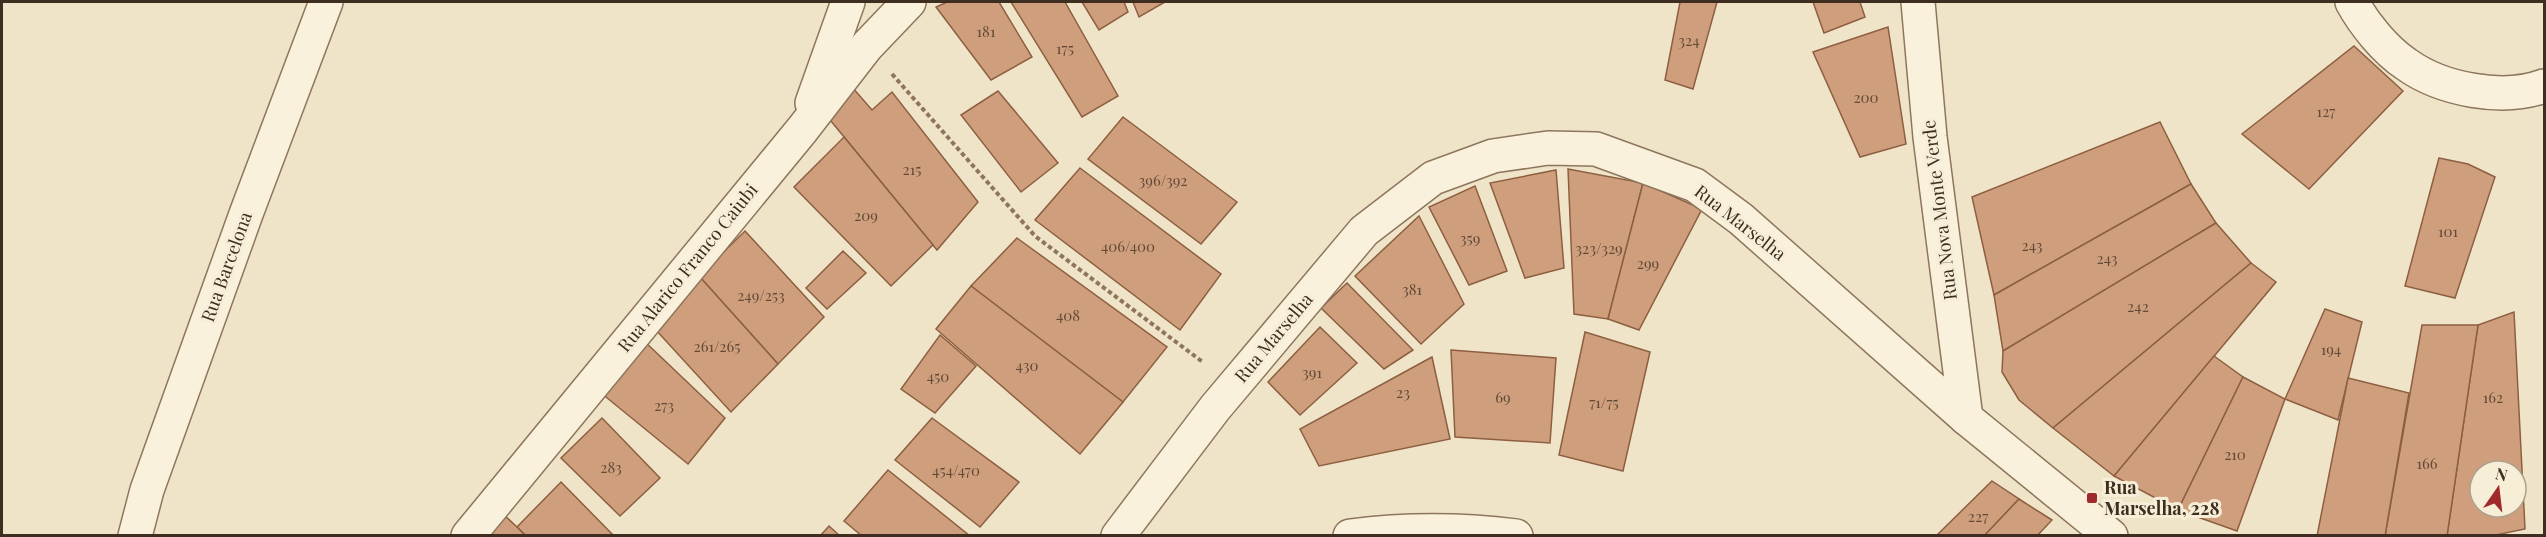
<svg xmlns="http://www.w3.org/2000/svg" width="2546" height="537" font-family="'Playfair Display',serif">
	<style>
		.building { fill: #cf9f7d; stroke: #8d5f41; stroke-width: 1.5; fill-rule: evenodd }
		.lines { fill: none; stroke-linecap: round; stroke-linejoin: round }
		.street-casing { stroke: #8d765c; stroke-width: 36 }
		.path { stroke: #8d765c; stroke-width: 4; stroke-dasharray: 4.5 3; stroke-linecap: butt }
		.street { stroke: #faf1dc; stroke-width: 33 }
		.poi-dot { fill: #9e2a2b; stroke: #f7eed8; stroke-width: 2 }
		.labels { text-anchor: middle; stroke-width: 6; stroke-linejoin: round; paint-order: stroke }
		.number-label { font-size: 15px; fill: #624a37 }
		.street-label { font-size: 18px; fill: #3d2e20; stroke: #f7eed8 }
		.poi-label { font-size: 18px; font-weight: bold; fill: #3d2e20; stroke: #f7eed8; text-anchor: start }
	</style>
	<rect width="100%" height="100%" fill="#f0e4c8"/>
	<g class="building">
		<polygon points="947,2 999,2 1032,57 991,80 936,7"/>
		<polygon points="1011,2 1065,2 1118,96 1082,117"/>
		<polygon points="1082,2 1124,2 1128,12 1099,30"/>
		<polygon points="1133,2 1165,2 1139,17"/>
		<polygon points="1680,2 1717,2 1693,89 1665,80"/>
		<polygon points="1813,2 1860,2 1865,17 1824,33"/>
		<polygon points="1888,27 1906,144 1860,157 1813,52"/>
		<polygon points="2354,46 2403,91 2309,189 2242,134"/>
		<polygon points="852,87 872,110 892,92 978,202 937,250 826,115"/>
		<polygon points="998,91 1058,163 1021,192 961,115"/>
		<polygon points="1123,117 1237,202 1201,244 1088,159"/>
		<polygon points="2160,122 2191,184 1994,295 1972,197"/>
		<polygon points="844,137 933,245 891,286 794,187"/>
		<polygon points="2439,158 2468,164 2495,177 2455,298 2405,286"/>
		<polygon points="1080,168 1221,274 1180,330 1035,220"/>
		<polygon points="1568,169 1643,183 1608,319 1574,314"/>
		<polygon points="1556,170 1564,268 1525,278 1490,183"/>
		<polygon points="1643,183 1702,209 1639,330 1608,319"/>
		<polygon points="2191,184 2216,223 2003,351 1994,295"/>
		<polygon points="1475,186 1507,271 1469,285 1429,207"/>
		<polygon points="1419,216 1464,304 1421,344 1355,276"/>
		<polygon points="2216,223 2251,263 2053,428 2019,400 2002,372 2003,351"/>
		<polygon points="745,231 824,317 778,364 699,276"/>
		<polygon points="1017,238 1167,347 1123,402 971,286"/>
		<polygon points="843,251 866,273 827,309 806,288"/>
		<polygon points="2251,263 2276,282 2114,476 2053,428"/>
		<polygon points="699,276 778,364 731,412 655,329"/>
		<polygon points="1347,283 1413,350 1384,369 1321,308"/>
		<polygon points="971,286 1123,402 1080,454 936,329"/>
		<polygon points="2325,309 2362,322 2338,420 2285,399"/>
		<path d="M2514,312L2525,529L2491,536H2447L2478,325ZM2480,471H2516V507H2480Z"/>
		<polygon points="2422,325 2478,325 2447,536 2385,536"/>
		<polygon points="1320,327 1357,363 1300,415 1268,382"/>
		<polygon points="1585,332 1650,352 1623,471 1559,455"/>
		<polygon points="940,335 976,366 935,413 901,389"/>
		<polygon points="642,339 725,418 688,464 601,393"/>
		<polygon points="1451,350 1556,358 1550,443 1455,437"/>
		<polygon points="2214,356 2243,377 2178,510 2114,476"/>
		<polygon points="1432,357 1450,439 1319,466 1300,429"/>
		<polygon points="2243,377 2285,399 2237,531 2178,510"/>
		<polygon points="2348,378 2409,393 2385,536 2317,536"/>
		<polygon points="602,418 660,478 620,516 561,458"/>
		<polygon points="932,418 1019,482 980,527 895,460"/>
		<polygon points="888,470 970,536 862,536 844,521"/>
		<polygon points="1992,481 2019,499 1984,536 1936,536"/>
		<polygon points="561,482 614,536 526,536 517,527"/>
		<polygon points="2019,499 2052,520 2037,536 1984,536"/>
		<polygon points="503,514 517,527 526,536 486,536"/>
		<polygon points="829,526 840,536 820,536"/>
	</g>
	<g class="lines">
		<defs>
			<g id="street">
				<polyline points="1918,2 1930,137 1966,418"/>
				<path d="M2352,2C2364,24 2385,50 2406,64C2442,90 2503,101 2544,86"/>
				<polyline points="812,103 848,2"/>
				<polyline points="135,536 147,490 246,214 326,2"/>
				<polyline points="468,536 802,130 867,46 909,2"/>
				<polyline points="1118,536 1215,408 1364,231 1433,178 1493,156 1548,148 1596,149 1695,185 1741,219 1966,418 2111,536"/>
				<path d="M1350,536C1406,529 1459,529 1516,536"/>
			</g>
		</defs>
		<use href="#street" class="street-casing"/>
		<polyline class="path" points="892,74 1035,236 1204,363"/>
		<use href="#street" class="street"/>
	</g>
	<rect class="poi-dot" x="2086" y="492" width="12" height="12" rx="3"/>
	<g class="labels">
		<g class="number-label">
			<text x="986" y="37">181</text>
			<text x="1689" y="46">324</text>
			<text x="1065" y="54">175</text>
			<text x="1866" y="103">200</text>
			<text x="2326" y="117">127</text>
			<text x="912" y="175">215</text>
			<text x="1163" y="186">396/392</text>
			<text x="866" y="221">209</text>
			<text x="2448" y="237">101</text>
			<text x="1470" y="244">359</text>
			<text x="2032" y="251">243</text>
			<text x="1128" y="252">406/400</text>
			<text x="1599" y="254">323/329</text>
			<text x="2107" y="264">243</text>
			<text x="1648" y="269">299</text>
			<text x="1412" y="295">381</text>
			<text x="761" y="301">249/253</text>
			<text x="2138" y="312">242</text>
			<text x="1068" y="321">408</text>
			<text x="717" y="352">261/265</text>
			<text x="2331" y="355">194</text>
			<text x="1027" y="371">430</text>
			<text x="1312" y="378">391</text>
			<text x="938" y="382">450</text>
			<text x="1403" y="398">23</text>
			<text x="1503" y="403">69</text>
			<text x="2493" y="403">162</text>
			<text x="1604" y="408">71/75</text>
			<text x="664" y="411">273</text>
			<text x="2235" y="460">210</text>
			<text x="2427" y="469">166</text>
			<text x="611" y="473">283</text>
			<text x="956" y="476">454/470</text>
			<text x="1978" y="522">227</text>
		</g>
		<g class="street-label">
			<text transform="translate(1940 210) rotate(-97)" y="6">Rua Nova Monte Verde</text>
			<text transform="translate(1740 223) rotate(38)" y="6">Rua Marselha</text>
			<text transform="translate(227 267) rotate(-70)" y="6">Rua Barcelona</text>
			<text transform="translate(688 268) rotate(-51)" y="6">Rua Alarico Franco Caiubi</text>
			<text transform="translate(1274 338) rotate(-50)" y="6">Rua Marselha</text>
		</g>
		<g class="poi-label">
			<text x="2104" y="494">Rua<tspan x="2104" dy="21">Marselha, 228</tspan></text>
		</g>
	</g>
	<rect width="2546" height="537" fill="none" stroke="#3d2e20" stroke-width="6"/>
	<g transform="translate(2498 489) rotate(14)"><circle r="28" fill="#f7eed8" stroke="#ada18e" stroke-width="1.5"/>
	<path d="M0-4.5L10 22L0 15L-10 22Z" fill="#9e2a2b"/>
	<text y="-9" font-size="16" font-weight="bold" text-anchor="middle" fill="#3d2e20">N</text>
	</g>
</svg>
